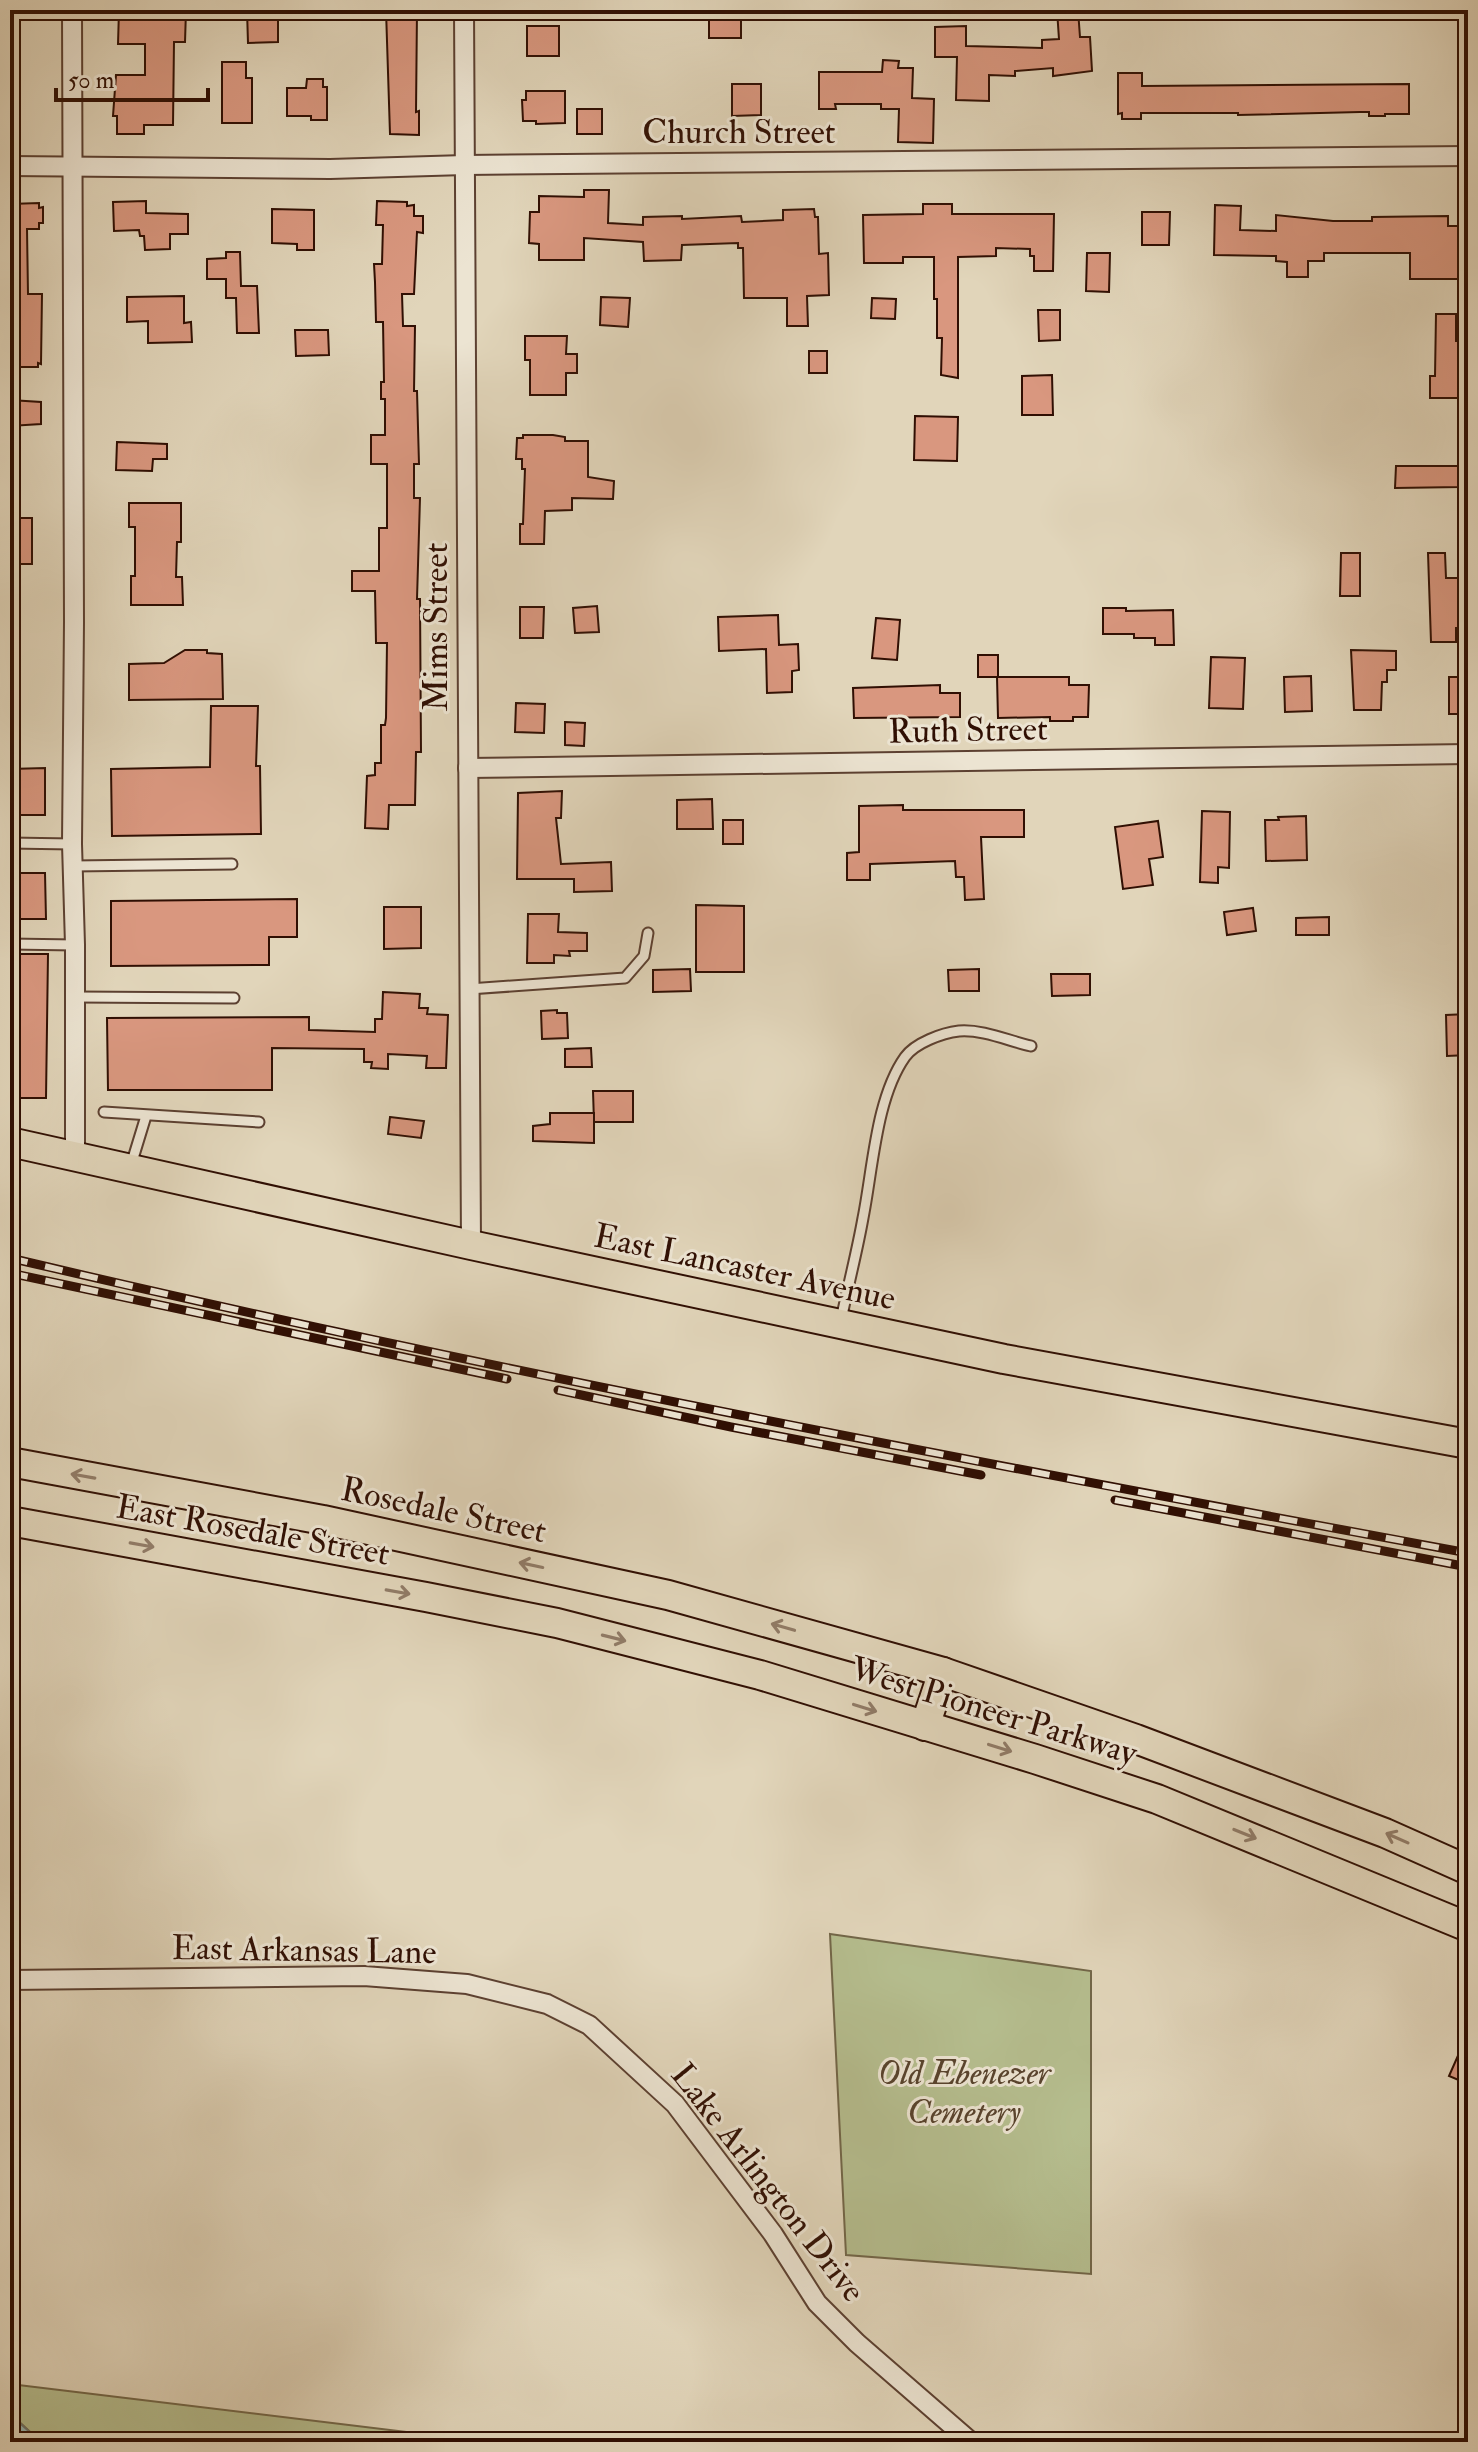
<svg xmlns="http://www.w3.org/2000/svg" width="1478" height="2452" font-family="'IM FELL Double Pica',serif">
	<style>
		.green { fill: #b5bd8e; stroke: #726648; stroke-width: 2 }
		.water { fill: #95b8b6; stroke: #6d746e; stroke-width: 2 }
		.building { fill: #d9977f; stroke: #300f03; stroke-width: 2 }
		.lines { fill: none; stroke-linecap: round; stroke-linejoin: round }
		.lane-casing { stroke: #5c4031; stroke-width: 13 }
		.street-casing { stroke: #5c4031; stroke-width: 22 }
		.primary-casing { stroke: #300f03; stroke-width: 32 }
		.lane { stroke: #ece4d2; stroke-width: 9 }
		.street { stroke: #ece4d2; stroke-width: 18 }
		.primary { stroke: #e1d5ba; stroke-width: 28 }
		.rail-casing { stroke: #300f03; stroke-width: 9 }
		.rail { stroke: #ece4d2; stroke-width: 6; stroke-dasharray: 18; stroke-linecap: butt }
		.oneway { stroke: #917c68 }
		.labels { text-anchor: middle; stroke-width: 6; stroke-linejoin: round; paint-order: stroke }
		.street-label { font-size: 34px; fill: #300f03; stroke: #ece4d2 }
		.park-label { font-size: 34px; font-style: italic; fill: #58432d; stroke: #ece4d2 }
	</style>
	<rect width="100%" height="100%" fill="#e1d5ba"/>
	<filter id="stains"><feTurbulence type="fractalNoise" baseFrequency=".0025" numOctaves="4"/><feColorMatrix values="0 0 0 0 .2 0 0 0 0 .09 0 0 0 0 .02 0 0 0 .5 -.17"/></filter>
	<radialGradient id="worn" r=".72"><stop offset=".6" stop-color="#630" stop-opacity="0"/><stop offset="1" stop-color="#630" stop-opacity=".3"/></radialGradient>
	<g class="green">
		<polygon points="830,1934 1091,1971 1091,2274 846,2255"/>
		<polygon points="10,2384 489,2442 41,2442 15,2418 10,2417"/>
	</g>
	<polygon class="water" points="10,2417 14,2418 41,2442 10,2442"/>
	<g class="building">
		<polygon points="119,10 186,10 185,42 174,42 173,125 144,125 144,134 117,134 117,116 113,116 116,75 145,75 145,44 118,44"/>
		<polygon points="247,10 278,10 278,42 248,43"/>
		<polygon points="386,10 417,10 416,112 419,111 419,135 390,134"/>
		<polygon points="1057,10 1078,10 1080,37 1090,37 1092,71 1053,76 1053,68 1015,71 1015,76 989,75 989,101 956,100 957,57 935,57 935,27 966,26 966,46 1042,48 1042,40 1059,39"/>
		<rect x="709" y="17" width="32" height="21"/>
		<rect x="527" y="26" width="32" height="30"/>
		<polygon points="883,60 899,61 898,68 913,68 912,98 934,99 933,143 898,142 899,109 881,109 881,104 835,104 836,109 819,109 819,72 882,72"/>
		<polygon points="222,62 246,62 246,78 252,78 252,123 222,123"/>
		<polygon points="1118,73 1142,73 1142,86 1409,84 1409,114 1385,114 1385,116 1369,116 1369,112 1360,112 1238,115 1238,113 1141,113 1141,119 1122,119 1122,113 1118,114"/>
		<polygon points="307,79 323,79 323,87 327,87 327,120 311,120 311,116 287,116 287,88 306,88"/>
		<polygon points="732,84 761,84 761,115 732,116"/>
		<polygon points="526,91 565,91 565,123 536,124 536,121 523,121 522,100 526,100"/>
		<rect x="577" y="109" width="25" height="25"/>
		<polygon points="584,190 609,190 608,223 643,225 643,217 682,216 682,219 741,216 742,222 783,220 783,210 814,209 815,217 818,217 819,254 828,253 829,295 807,296 808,326 787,326 787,298 744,298 743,248 738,248 738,243 682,245 681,260 644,261 643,242 584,238 584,260 539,260 539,244 529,243 530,212 539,212 539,196 584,197"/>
		<polygon points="146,201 146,213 188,214 188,234 170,234 170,249 145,250 144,236 140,236 139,230 114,231 113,202"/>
		<polygon points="377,201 407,202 407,206 414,205 414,216 423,216 423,233 417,232 414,294 402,294 403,326 415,326 414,391 417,391 419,464 414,464 414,498 420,498 417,599 420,599 421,752 416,752 415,805 389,805 388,829 365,828 367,776 375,775 375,763 381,763 381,725 385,725 386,718 387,643 376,643 375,591 352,591 352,571 379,571 379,528 387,528 387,464 371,464 371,435 385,435 385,399 381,399 381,382 384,382 383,322 376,322 375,282 374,264 382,264 383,225 376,225"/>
		<polygon points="39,203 39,208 43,207 43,223 39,223 39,229 27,229 28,294 42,294 41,364 38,363 38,367 10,367 10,204"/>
		<polygon points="923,204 952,204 952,214 1054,214 1053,271 1034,271 1034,256 1030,256 1030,249 996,248 996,256 958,257 958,378 941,375 942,338 937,338 937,299 934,299 934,257 903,257 903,263 864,263 863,215 923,214"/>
		<polygon points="1215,205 1241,206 1240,230 1276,231 1276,215 1333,221 1372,221 1372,217 1448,216 1448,226 1468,226 1468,279 1410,279 1410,253 1324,253 1324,261 1308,261 1308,277 1287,277 1287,262 1276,261 1276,256 1214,255"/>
		<polygon points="272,209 314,210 314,250 297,250 297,244 272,243"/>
		<polygon points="1142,212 1170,212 1169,245 1142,245"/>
		<polygon points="226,252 240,252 241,286 257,286 259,333 237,333 236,298 226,298 226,279 207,279 207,259 226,258"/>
		<polygon points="1087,253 1110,253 1109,292 1086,291"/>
		<polygon points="184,296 184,323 191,322 192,342 148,343 148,321 127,322 127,297"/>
		<polygon points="601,297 630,298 628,327 600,325"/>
		<polygon points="872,298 896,299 895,319 871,318"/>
		<polygon points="1038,310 1060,310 1060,340 1039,341"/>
		<polygon points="1436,314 1456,314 1456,341 1465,341 1465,359 1468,359 1468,398 1430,398 1430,376 1435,376"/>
		<polygon points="295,330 328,330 329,355 296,356"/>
		<polygon points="525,336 567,336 566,354 577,354 577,373 566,373 566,395 530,395 530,360 525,360"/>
		<rect x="809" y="351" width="18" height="22"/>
		<polygon points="1052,375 1053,415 1022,415 1022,376"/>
		<polygon points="10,400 41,402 41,424 10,426"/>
		<polygon points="915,416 958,417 957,461 914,460"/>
		<polygon points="523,435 553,435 565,437 565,441 588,441 588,477 614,481 613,499 572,498 572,510 545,511 544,544 520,544 520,524 523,524 525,469 522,469 522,459 516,459 517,438 523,438"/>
		<polygon points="117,442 167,444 167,459 153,459 152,471 116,470"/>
		<polygon points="1396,466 1460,466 1460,487 1395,488"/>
		<polygon points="129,503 181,503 181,542 177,542 176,577 182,577 183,605 131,605 131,576 135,576 135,527 129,527"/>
		<rect x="10" y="518" width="22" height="46"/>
		<polygon points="1341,553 1360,553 1360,596 1340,596"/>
		<polygon points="1428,553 1445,553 1446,578 1468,578 1468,628 1456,628 1456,642 1431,642"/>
		<polygon points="597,606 599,632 575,633 573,608"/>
		<polygon points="520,607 544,607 543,638 520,638"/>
		<polygon points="1103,608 1126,608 1126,611 1173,610 1174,645 1155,645 1155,638 1134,638 1134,634 1103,634"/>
		<polygon points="778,615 779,645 798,644 799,670 792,671 792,692 767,693 766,649 719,651 718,617"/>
		<polygon points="876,618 900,620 897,660 872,658"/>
		<polygon points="185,650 207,650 207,653 222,654 223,699 129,700 129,664 164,663"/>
		<polygon points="1351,650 1396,651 1396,670 1387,670 1387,682 1382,682 1381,710 1354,710"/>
		<rect x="978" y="655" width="20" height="22"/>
		<polygon points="1211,657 1245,658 1243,709 1209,708"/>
		<polygon points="1311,676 1312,711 1285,712 1284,677"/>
		<polygon points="997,677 1069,677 1069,685 1089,685 1088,717 1073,717 1073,721 1050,721 1050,717 998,718"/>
		<rect x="1449" y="677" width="19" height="37"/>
		<polygon points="940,685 940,693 960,693 960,717 854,718 853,688"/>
		<polygon points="516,703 545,704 544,733 515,732"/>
		<polygon points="211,706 258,706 256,766 260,766 261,834 112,836 111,769 210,767"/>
		<polygon points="565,722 585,723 584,746 565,745"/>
		<polygon points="45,768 45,815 10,815 10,769"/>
		<polygon points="562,791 561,818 556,818 561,864 611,862 612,891 574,892 574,879 517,879 518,793"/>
		<polygon points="712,799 713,829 677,829 677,800"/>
		<polygon points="903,805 903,810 1024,810 1024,837 981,837 984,899 965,900 964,877 956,877 955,861 870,864 870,880 847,880 847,853 859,852 859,806"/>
		<polygon points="1202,811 1230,812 1229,868 1218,867 1218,883 1200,882"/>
		<polygon points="1306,816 1307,860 1266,861 1265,820 1279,820 1278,817"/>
		<rect x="723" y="820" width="20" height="24"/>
		<polygon points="1158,821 1163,857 1149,859 1153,885 1123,889 1115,827"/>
		<polygon points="10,873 45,873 46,919 10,919"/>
		<polygon points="297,899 297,937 269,937 269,965 111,966 111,901"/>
		<polygon points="696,905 744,906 744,972 696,972"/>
		<polygon points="384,907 421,907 421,948 384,949"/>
		<polygon points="1253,908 1256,931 1227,935 1224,912"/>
		<polygon points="528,914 559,914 558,932 587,933 587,951 569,951 570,956 554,955 554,963 527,963"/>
		<polygon points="1329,917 1329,935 1296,935 1296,918"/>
		<polygon points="10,954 48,954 46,1098 10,1098"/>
		<polygon points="690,969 691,991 653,992 653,970"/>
		<polygon points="979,969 979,991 949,991 948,970"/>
		<polygon points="1051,974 1090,974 1090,995 1052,996"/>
		<polygon points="383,992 420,994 419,1008 428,1008 427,1014 448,1015 446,1068 426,1068 427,1056 388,1054 388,1069 371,1068 372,1062 364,1062 364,1049 272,1048 272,1090 108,1090 107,1018 309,1017 309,1030 375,1032 375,1019 382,1019"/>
		<polygon points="557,1010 557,1013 567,1013 568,1038 542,1039 541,1011"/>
		<polygon points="1468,1014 1468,1055 1447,1056 1446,1015"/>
		<polygon points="591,1048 592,1067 565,1067 565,1049"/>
		<polygon points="593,1091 633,1091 633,1122 594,1122"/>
		<polygon points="550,1113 594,1113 594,1143 533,1141 533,1126 550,1124"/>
		<polygon points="390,1117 424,1121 421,1138 388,1134"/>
		<polygon points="1468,2033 1468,2084 1449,2076"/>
	</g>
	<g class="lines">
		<defs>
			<g id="lane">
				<polyline points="10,843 72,844"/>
				<polyline points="73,866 232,864"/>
				<polyline points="10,944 75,945"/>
				<polyline points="469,989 625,978 644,956 648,933"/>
				<polyline points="75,997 234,998"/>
				<polyline points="104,1112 259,1122"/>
				<polyline points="131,1165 146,1116"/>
				<path d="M841,1320C848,1286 857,1252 863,1218C873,1168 876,1098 905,1057C915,1043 942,1033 959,1031C982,1029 1009,1041 1031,1046"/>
			</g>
			<g id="street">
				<polyline points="72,10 74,622 72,844 75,945 75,1157"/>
				<polyline points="464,10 471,1245"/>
				<polyline points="10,166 330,169 465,165 1468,156"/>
				<polyline points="468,768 1468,754"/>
				<polyline points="10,1980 364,1976 467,1984 547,2004 589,2025 675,2104 773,2234 817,2303 857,2343 971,2442"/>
			</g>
			<g id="primary">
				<polyline points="10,1142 471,1245 1004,1359 1468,1444"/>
				<polyline points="10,1462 323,1520 668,1595 943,1672 1136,1739 1385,1833 1468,1870"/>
				<polyline points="10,1521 426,1597 557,1623 760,1675 1035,1759 1157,1799 1468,1927"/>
				<polyline points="925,1726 943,1672"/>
			</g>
		</defs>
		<use href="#lane" class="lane-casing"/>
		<use href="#street" class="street-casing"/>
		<use href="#primary" class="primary-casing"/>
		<use href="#lane" class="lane"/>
		<use href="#street" class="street"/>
		<use href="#primary" class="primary"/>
		<defs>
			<g id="rail">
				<path d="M10,1258C493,1372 981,1463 1468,1553"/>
				<polyline points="10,1273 507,1379"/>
				<polyline points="558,1390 731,1427 981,1475"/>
				<polyline points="1115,1500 1468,1567"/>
			</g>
		</defs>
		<use href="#rail" class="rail-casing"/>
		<use href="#rail" class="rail"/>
	</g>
	<defs><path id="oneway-shaft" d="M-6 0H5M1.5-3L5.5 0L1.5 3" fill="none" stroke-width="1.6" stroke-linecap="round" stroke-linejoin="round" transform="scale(2)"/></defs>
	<g class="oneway">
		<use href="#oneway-shaft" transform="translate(83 1476) rotate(-170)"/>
		<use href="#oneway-shaft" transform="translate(142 1545) rotate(10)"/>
		<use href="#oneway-shaft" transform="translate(531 1565) rotate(-168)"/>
		<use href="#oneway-shaft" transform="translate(398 1592) rotate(10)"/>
		<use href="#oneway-shaft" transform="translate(783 1627) rotate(-164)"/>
		<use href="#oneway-shaft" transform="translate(614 1638) rotate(14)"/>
		<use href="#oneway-shaft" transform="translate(865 1708) rotate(17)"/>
		<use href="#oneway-shaft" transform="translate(1000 1748) rotate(17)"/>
		<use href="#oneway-shaft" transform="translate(1245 1834) rotate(22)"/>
		<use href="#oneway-shaft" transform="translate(1397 1838) rotate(-156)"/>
	</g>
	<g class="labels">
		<g class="street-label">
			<text x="739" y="143">Church Street</text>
			<text transform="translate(435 627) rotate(-90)" y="12">Mims Street</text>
			<text transform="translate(968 729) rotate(-1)" y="12">Ruth Street</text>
			<text transform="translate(745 1266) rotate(12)" y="12">East Lancaster Avenue</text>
			<text transform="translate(444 1509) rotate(12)" y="12">Rosedale Street</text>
			<text transform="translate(253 1529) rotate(10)" y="12">East Rosedale Street</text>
			<text transform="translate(994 1710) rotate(17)" y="12">West Pioneer Parkway</text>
			<text transform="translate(304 1949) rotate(1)" y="12">East Arkansas Lane</text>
			<text transform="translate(769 2182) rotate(52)" y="12">Lake Arlington Drive</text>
		</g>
		<g class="park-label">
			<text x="964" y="2084">Old Ebenezer<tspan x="964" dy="39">Cemetery</tspan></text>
		</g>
	</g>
	<rect width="1478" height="2452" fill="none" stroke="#e1d5ba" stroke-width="40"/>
	<rect x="12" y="12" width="1454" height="2428" fill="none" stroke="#300f03" stroke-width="4"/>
	<rect x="20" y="20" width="1438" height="2412" fill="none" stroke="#300f03" stroke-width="2"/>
	<path d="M56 88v12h152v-12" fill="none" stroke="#300f03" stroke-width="4"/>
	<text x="68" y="88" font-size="24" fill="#300f03" stroke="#ece4d2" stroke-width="6" paint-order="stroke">50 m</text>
	<rect width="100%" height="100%" filter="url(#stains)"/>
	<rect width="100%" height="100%" fill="url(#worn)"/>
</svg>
